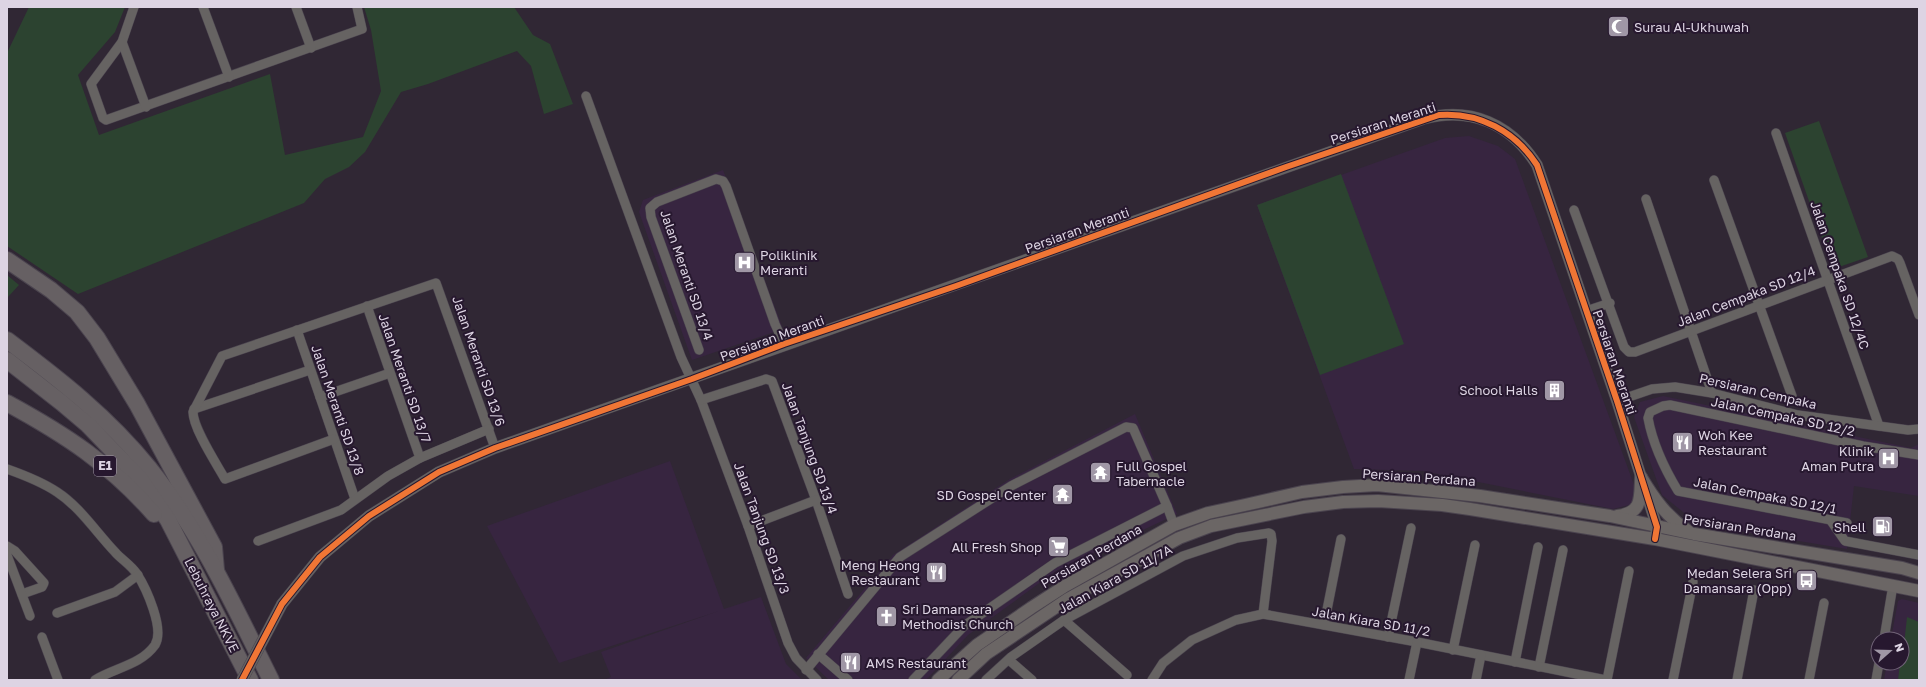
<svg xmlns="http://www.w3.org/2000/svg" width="1926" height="687" font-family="'Golos Text',sans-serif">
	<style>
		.built { fill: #372540 }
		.green { fill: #2c4330 }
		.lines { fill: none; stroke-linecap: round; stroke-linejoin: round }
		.minor-casing { stroke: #4b444f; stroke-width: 10 }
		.tertiary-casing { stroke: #4b444f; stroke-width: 12 }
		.secondary-casing { stroke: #4b444f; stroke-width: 14 }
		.motorway-casing { stroke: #4b444f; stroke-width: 18 }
		.minor { stroke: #666362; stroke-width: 9 }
		.tertiary { stroke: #666362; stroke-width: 11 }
		.secondary { stroke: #6b6665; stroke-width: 12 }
		.motorway { stroke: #666063; stroke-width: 16 }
		.tertiary-bridge-casing { stroke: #4b444f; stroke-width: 12; stroke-linecap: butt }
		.tertiary-bridge { stroke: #666362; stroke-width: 11 }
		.cycleway-casing { stroke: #27182f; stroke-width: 8 }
		.cycleway { stroke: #f07635; stroke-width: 6 }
		.labels { text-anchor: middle; stroke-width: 4; stroke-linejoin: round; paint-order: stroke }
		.shield { fill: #27182f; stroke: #a69cad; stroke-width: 1 }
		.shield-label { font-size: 12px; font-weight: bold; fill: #ddd4e3 }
		.poi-label { font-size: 13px; fill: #ddd4e3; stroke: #27182f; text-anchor: end }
		.street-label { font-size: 13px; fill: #ddd4e3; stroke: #27182f }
	</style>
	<rect width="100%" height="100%" fill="#302734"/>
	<g class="built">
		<polygon points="1469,136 1498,146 1515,159 1637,493 1634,501 1629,505 1613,509 1423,471 1354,469 1257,205 1445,138"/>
		<polygon points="723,170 783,329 692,360 639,212 643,200"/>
		<polygon points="1663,396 1911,448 1919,444 1919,496 1854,486 1847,549 1698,524 1662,495 1634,417 1640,402"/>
		<polygon points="1135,414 1177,514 1056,571 968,635 926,680 829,680 806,658 893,555 1010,479"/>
		<polygon points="670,461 724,609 761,597 786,664 802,680 604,680 611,677 601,652 719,611 559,663 487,526"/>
		<polygon points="1902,599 1919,603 1919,680 1884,680 1887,663 1902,663 1902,639 1891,639 1898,601"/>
	</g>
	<g class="green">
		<polygon points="29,7 125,7 115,32 78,75 99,135 270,74 285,155 363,137 381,91 371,30 364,7 514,7 533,35 550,44 573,104 544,114 531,66 517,51 428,84 401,92 365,152 349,167 325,179 304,203 78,294 7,246 7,53"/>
		<polygon points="1819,121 1868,257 1833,269 1785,133"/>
		<polygon points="1341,174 1404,344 1320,375 1257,205"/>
		<polygon points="7,275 19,285 7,298"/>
		<polygon points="1907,617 1919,622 1919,680 1898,680 1900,663 1902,663"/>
	</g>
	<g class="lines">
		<defs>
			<g id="minor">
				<polyline points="134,7 122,42 91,84 103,118 106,120 362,29 357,7"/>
				<polyline points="203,7 229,77"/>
				<polyline points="296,7 311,48"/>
				<polyline points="122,42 146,107"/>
				<polyline points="586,96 681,357 701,400 748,526 788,643 796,658 817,680"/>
				<polyline points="1776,133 1879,426"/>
				<polyline points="1714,180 1792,396"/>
				<polyline points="1646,199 1712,393"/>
				<polyline points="1574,210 1624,347 1629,352 1635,352 1892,256 1898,259 1900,263 1919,315"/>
				<polyline points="367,306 420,458"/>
				<polyline points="1586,311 1610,303"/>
				<polyline points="297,330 355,499"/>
				<polyline points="699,350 651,217 650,208 657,202 716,179 723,181 726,186 775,324 784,344"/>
				<polyline points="320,397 390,373"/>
				<polyline points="701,400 766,379 772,381 816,500 848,594"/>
				<polyline points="1617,401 1652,389 1675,387 1712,393 1798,415 1908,430 1919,429"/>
				<polyline points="194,409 310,370"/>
				<path d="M334,439L225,479C216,463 193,428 193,412L222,356L436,283L495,448"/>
				<path d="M7,469C24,475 42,482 57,492C80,507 96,532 115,552C122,560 131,565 137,574C146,588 165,629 155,645C141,665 114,668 95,680"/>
				<polyline points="1167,506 1174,525"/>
				<polyline points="1831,521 1845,541 1919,555"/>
				<path d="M1847,523L1678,491C1664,468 1653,445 1648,418L1650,412L1663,406L1670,405L1863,446L1919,455"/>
				<polyline points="748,526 816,500"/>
				<polyline points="258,541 341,510 388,476 420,458 489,429"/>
				<polyline points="7,546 15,551 44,583 42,587 22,594"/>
				<polyline points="7,555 30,616"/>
				<polyline points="57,613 115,592 138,575"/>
				<polyline points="1064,620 1127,675"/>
				<polyline points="1324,625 1341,539"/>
				<polyline points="42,637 58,680"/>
				<polyline points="1388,637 1411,528"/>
				<polyline points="1884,639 1893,585"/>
				<polyline points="1453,650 1475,545"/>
				<polyline points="818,654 848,680"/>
				<polyline points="1009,660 1032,680"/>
				<polyline points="1515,662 1538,547"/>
				<polyline points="1539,667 1563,550"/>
				<polyline points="806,670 900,557 1011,486 1126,427 1133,428 1167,506 1055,563 964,626 913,680"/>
				<polyline points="986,680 1011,657 1064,620 1183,556 1237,538 1269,533 1271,534 1272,541 1263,614"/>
				<polyline points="1152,680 1163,663 1192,640 1236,620 1263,614 1417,642 1606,680"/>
				<polyline points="1409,680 1417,642"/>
				<polyline points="1476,680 1481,655"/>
				<polyline points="1607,680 1629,571"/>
				<polyline points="1673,680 1693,582"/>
				<polyline points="1737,680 1754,590"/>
				<polyline points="1809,680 1824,603"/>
				<polyline points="1876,680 1879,663"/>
			</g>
			<path id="tertiary" d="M282,604L320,557L369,516L439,472L495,448L1423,119C1471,106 1511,124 1537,165L1617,401L1657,527L1656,533"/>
			<g id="secondary">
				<path d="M1641,477C1654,499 1667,517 1688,531"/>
				<path d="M1617,516C1643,513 1640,498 1641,477"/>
				<polyline points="938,680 977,645 1031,608 1065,586 1174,525 1208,513 1245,505 1302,492 1343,487 1377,485 1480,496 1610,516 1694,534 1902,568 1919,573"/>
				<polyline points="958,680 986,654 1068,599 1179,538 1211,526 1304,507 1343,502 1378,501 1442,505 1470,509 1655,539 1919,591"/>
			</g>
			<g id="motorway">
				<polyline points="7,260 51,290 77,312 97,338 137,404 214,547 216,570"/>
				<path d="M7,340C59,379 108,417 149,468C200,531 235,608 271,680"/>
				<polyline points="7,360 62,403 88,425 140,479 168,520 250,680"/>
				<path d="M7,403C66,435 110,464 154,514"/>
			</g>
		</defs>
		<use href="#minor" class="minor-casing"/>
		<use href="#tertiary" class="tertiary-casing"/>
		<use href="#secondary" class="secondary-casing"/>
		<use href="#motorway" class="motorway-casing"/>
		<use href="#minor" class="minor"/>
		<use href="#tertiary" class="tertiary"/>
		<use href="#secondary" class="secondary"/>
		<use href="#motorway" class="motorway"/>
		<defs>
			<polyline id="tertiary-bridge" points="242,680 282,604"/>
		</defs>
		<use href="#tertiary-bridge" class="tertiary-bridge-casing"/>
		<use href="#tertiary-bridge" class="tertiary-bridge"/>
		<defs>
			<path id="cycleway" d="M242,680L282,604L320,557L369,516L439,472L495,448L692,379L784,344L956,286L1286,167L1439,115C1479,112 1515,131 1537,165L1617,401L1657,527L1655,539"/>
		</defs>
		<use href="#cycleway" class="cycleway-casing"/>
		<use href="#cycleway" class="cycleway"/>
	</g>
	<defs>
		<symbol id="mosque-square" viewBox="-11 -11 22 22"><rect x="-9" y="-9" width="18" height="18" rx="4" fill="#a097a6" stroke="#27182f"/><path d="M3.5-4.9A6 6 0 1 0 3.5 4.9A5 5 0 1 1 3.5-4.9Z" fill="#fff"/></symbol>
		<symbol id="hospital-square" viewBox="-11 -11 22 22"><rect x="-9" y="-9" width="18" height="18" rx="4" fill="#a097a6" stroke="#27182f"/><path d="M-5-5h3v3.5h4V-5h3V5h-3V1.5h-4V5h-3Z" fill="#fff"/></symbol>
		<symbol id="building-square" viewBox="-11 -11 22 22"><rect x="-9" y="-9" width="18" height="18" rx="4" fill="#a097a6" stroke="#27182f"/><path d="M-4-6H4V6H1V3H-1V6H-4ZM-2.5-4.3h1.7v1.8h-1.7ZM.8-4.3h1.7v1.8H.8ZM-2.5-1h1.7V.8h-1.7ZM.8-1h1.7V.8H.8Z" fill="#fff"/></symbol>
		<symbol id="restaurant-square" viewBox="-11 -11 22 22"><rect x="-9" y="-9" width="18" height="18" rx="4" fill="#a097a6" stroke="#27182f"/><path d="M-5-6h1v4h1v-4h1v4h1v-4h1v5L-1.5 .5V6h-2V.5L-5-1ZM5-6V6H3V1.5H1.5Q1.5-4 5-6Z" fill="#fff"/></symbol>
		<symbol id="temple-square" viewBox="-11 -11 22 22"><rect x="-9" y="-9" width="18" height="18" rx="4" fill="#a097a6" stroke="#27182f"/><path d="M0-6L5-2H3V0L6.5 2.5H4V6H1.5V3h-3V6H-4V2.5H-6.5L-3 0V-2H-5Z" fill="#fff"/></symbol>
		<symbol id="fuel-square" viewBox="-11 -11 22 22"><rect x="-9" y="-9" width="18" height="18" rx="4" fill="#a097a6" stroke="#27182f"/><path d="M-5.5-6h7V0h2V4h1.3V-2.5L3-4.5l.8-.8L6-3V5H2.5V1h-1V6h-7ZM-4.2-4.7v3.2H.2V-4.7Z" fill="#fff"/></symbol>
		<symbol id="supermarket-square" viewBox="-11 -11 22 22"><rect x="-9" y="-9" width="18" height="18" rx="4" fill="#a097a6" stroke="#27182f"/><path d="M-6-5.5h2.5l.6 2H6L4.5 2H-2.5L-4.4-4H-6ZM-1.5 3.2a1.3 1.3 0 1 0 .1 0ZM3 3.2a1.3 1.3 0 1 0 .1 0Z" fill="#fff"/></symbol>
		<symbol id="bus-square" viewBox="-11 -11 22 22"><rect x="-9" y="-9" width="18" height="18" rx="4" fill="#a097a6" stroke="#27182f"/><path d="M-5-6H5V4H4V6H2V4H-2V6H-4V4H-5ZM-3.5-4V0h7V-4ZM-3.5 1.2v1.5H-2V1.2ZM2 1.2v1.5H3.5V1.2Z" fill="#fff"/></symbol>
		<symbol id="church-square" viewBox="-11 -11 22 22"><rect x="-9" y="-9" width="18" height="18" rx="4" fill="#a097a6" stroke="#27182f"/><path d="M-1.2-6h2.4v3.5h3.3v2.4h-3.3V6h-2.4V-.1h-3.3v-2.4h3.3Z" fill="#fff"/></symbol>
	</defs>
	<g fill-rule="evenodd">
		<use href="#mosque-square" x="1606" y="14" width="25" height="25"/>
		<use href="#hospital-square" x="732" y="250" width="25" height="25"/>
		<use href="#building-square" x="1542" y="378" width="25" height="25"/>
		<use href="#restaurant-square" x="1670" y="430" width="25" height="25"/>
		<use href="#hospital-square" x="1876" y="446" width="25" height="25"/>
		<use href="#temple-square" x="1088" y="460" width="25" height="25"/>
		<use href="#temple-square" x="1050" y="482" width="25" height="25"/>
		<use href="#fuel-square" x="1870" y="514" width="25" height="25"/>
		<use href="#supermarket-square" x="1046" y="534" width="25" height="25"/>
		<use href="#restaurant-square" x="924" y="560" width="25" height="25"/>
		<use href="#bus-square" x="1794" y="568" width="25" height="25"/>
		<use href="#church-square" x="874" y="604" width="25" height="25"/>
		<use href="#restaurant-square" x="838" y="650" width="25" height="25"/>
	</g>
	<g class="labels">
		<rect class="shield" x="94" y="456" width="22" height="20" rx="3"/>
		<g class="shield-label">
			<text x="105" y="470">E1</text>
		</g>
		<g class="poi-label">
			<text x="1634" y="32" text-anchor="start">Surau Al-Ukhuwah</text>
			<text x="760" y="260" text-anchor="start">Poliklinik<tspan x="760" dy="15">Meranti</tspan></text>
			<text x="1538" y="395">School Halls</text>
			<text x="1698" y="440" text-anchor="start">Woh Kee<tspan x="1698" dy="15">Restaurant</tspan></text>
			<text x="1874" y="456">Klinik<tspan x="1874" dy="15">Aman Putra</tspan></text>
			<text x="1116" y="471" text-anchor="start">Full Gospel<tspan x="1116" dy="15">Tabernacle</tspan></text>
			<text x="1046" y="500">SD Gospel Center</text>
			<text x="1866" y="532">Shell</text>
			<text x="1042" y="552">All Fresh Shop</text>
			<text x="920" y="570">Meng Heong<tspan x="920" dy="15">Restaurant</tspan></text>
			<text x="1792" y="578">Medan Selera Sri<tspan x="1792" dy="15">Damansara (Opp)</tspan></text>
			<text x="902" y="614" text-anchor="start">Sri Damansara<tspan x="902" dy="15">Methodist Church</tspan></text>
			<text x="866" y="668" text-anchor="start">AMS Restaurant</text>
		</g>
		<g class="street-label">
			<text transform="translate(1383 123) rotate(-18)" y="5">Persiaran Meranti</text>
			<text transform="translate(1077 230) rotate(-20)" y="5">Persiaran Meranti</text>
			<text transform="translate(687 275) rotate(71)" y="5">Jalan Meranti SD 13/4</text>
			<text transform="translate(1840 275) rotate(71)" y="5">Jalan Cempaka SD 12/4C</text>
			<text transform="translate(1746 296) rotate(-21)" y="5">Jalan Cempaka SD 12/4</text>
			<text transform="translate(772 338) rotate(-20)" y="5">Persiaran Meranti</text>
			<text transform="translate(479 361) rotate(71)" y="5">Jalan Meranti SD 13/6</text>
			<text transform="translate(1615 362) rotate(71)" y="5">Persiaran Meranti</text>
			<text transform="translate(405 378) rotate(71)" y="5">Jalan Meranti SD 13/7</text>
			<text transform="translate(1758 391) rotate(13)" y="5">Persiaran Cempaka</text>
			<text transform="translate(338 410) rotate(71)" y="5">Jalan Meranti SD 13/8</text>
			<text transform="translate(1783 416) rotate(12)" y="5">Jalan Cempaka SD 12/2</text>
			<text transform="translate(810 448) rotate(70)" y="5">Jalan Tanjung SD 13/4</text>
			<text transform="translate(1419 477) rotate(4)" y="5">Persiaran Perdana</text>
			<text transform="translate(1765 495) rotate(11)" y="5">Jalan Cempaka SD 12/1</text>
			<text transform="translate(1740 527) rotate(9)" y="5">Persiaran Perdana</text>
			<text transform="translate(762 528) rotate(70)" y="5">Jalan Tanjung SD 13/3</text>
			<text transform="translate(1091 556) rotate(-30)" y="5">Persiaran Perdana</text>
			<text transform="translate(1115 579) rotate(-29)" y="5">Jalan Kiara SD 11/7A</text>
			<text transform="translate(212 605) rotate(63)" y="5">Lebuhraya NKVE</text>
			<text transform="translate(1371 621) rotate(10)" y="5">Jalan Kiara SD 11/2</text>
		</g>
	</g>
	<rect width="1926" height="687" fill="none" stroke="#ddd4e3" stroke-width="16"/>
	<g transform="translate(1890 651) rotate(70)"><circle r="19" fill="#27182f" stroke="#706377"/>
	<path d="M0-3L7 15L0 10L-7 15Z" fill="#a097a6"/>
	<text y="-6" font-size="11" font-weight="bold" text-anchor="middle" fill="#ddd4e3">N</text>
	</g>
</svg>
